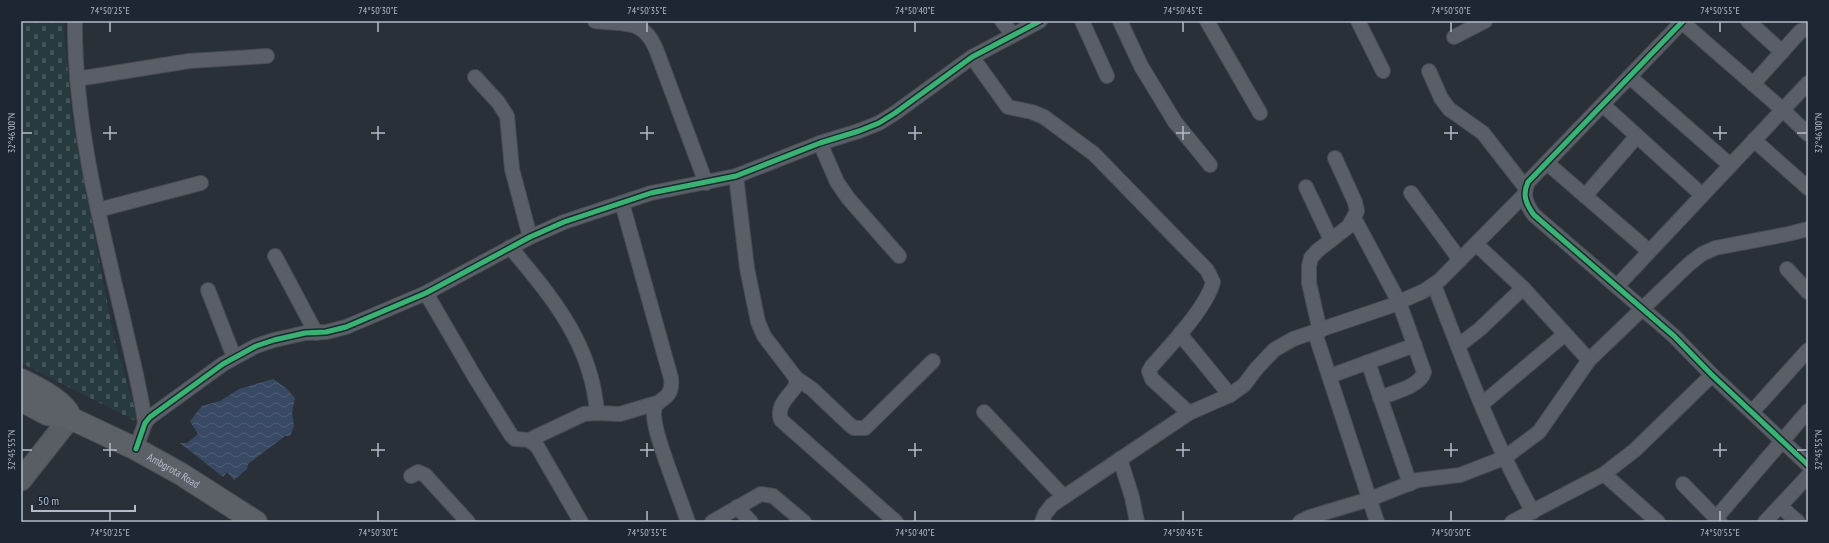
<svg xmlns="http://www.w3.org/2000/svg" width="1829" height="543" font-family="'PT Sans Narrow',sans-serif">
	<style>
		.cemetery { fill: url(#cemetery-stones) }
		.water { fill: url(#water-waves) }
		.lines { fill: none; stroke-linecap: round; stroke-linejoin: round }
		.street-casing { stroke: #484c53; stroke-width: 16 }
		.secondary-casing { stroke: #484c53; stroke-width: 23 }
		.primary-casing { stroke: #484c55; stroke-width: 24 }
		.street { stroke: #5a5e66; stroke-width: 14 }
		.secondary { stroke: #595d64; stroke-width: 21 }
		.primary { stroke: #5c6168; stroke-width: 22 }
		.cycleway-casing { stroke: #1d2633; stroke-width: 8 }
		.cycleway { stroke: #33b770; stroke-width: 5 }
		.ticks { fill: none; stroke: #b4bcc9; stroke-width: 1.5 }
		.labels { text-anchor: middle; stroke-width: 4; stroke-linejoin: round; paint-order: stroke }
		.street-label { font-size: 11px; fill: #b4bcc9; stroke: #1d2633 }
		.neatline { fill: none; stroke: #b4bcc9; stroke-width: 1.5 }
		.ticks-label { font-size: 10px; text-anchor: middle; fill: #b4bcc9 }
	</style>
	<defs>
		<pattern id="cemetery-stones" width="16" height="16" patternUnits="userSpaceOnUse"><rect width="16" height="16" fill="#273a3e"/><path d="M2 7V4a2 2 0 0 1 4 0v3zM10 15v-3a2 2 0 0 1 4 0v3z" fill="#445559"/></pattern>
		<pattern id="water-waves" width="16" height="10" patternUnits="userSpaceOnUse"><rect width="16" height="10" fill="#384963"/><path d="M0 5q4-4 8 0t8 0" fill="none" stroke="#526178"/></pattern>
	</defs>
	<rect width="100%" height="100%" fill="#2a3038"/>
	<polygon class="cemetery" points="21,21 63,21 72,118 114,338 139,423 21,363"/>
	<polygon class="water" points="273,379 286,388 295,398 292,413 294,426 290,436 285,436 248,464 247,469 234,480 227,472 223,477 180,443 187,443 198,434 190,421 202,406 220,401 239,389"/>
	<g class="lines">
		<defs>
			<g id="street">
				<path d="M75,21C74,126 102,229 126,331C133,362 141,392 145,423"/>
				<path d="M595,21C624,25 643,18 656,49L706,183"/>
				<polyline points="1002,21 1013,35"/>
				<polyline points="1082,21 1107,76"/>
				<polyline points="1120,21 1141,66 1175,122 1210,165"/>
				<polyline points="1207,21 1260,113"/>
				<polyline points="1358,21 1383,71"/>
				<path d="M1683,21L1528,182C1522,195 1526,204 1534,215L1674,336L1712,375L1808,465"/>
				<polyline points="1748,21 1782,52"/>
				<polyline points="1682,22 1783,110 1808,134"/>
				<polyline points="1454,37 1485,21"/>
				<path d="M972,57L1008,107L1032,112L1044,117L1094,154L1207,270L1213,282C1207,307 1169,347 1152,366L1149,371L1152,379L1189,413"/>
				<polyline points="1429,71 1441,98 1449,109 1483,133 1525,187"/>
				<polyline points="475,77 498,102 507,116 512,169 530,237"/>
				<polyline points="1630,77 1730,165"/>
				<polyline points="77,79 189,61 267,56"/>
				<polyline points="1753,84 1797,35 1801,31 1808,29"/>
				<polyline points="1603,105 1702,195"/>
				<polyline points="1754,140 1808,188"/>
				<polyline points="820,143 837,182 848,198 899,256"/>
				<polyline points="1547,163 1649,251"/>
				<path d="M736,176L747,268L758,322L764,336L796,378V386C788,397 776,406 781,420L896,522"/>
				<polyline points="1306,187 1331,240"/>
				<polyline points="1411,193 1460,260"/>
				<polyline points="1585,196 1637,136"/>
				<path d="M622,203L671,378C674,404 653,396 654,414C654,426 659,440 663,452C671,476 680,499 688,522"/>
				<polyline points="98,210 201,183"/>
				<path d="M1354,218L1399,302L1424,372C1420,387 1393,392 1380,398"/>
				<polyline points="1476,244 1523,288 1589,360"/>
				<path d="M510,247C552,297 592,344 597,413"/>
				<polyline points="275,256 316,333"/>
				<polyline points="1787,269 1808,292"/>
				<path d="M1434,285C1464,361 1492,440 1533,512"/>
				<polyline points="1617,286 1808,83"/>
				<polyline points="208,290 234,357"/>
				<polyline points="426,293 476,379 511,435 515,439 529,440 537,446 581,522"/>
				<polyline points="1320,331 1309,283 1309,266 1311,258 1317,251 1349,226 1357,211 1355,202 1335,158"/>
				<polyline points="1315,333 1377,522"/>
				<polyline points="1180,334 1230,395"/>
				<polyline points="1458,346 1480,329 1523,288"/>
				<polyline points="1368,362 1410,484"/>
				<polyline points="1330,376 1415,345"/>
				<polyline points="796,378 812,389 850,425 854,428 865,428 933,361"/>
				<polyline points="1482,404 1565,334"/>
				<polyline points="984,412 1064,497"/>
				<polyline points="1752,412 1808,350"/>
				<polyline points="529,440 584,414 597,413 620,414 657,403"/>
				<polyline points="136,449 145,423 150,417 223,364 256,346 274,340 305,333 326,332 346,327 426,293 530,237 564,222 651,193 736,176 820,143 859,131 879,123 895,113 972,57 1040,21"/>
				<polyline points="1120,459 1132,497 1137,522"/>
				<polyline points="1604,474 1658,522"/>
				<polyline points="411,476 418,472 425,475 468,522"/>
				<polyline points="1683,484 1720,522"/>
				<polyline points="1780,506 1798,522"/>
				<polyline points="737,507 751,522"/>
				<polyline points="1716,518 1808,411"/>
				<polyline points="712,522 761,494 773,496 804,522"/>
				<polyline points="1042,522 1045,514 1052,505 1189,413 1230,395 1244,385 1257,368 1274,350 1293,339 1390,306 1424,291 1440,280 1524,195"/>
				<polyline points="1300,522 1310,517 1370,499 1418,480 1460,475 1504,458 1539,432 1589,360 1689,264 1702,254 1715,248 1788,234 1808,229"/>
				<polyline points="1512,522 1604,474 1635,450 1712,375"/>
				<polyline points="1765,522 1808,476"/>
			</g>
			<polyline id="secondary" points="21,480 70,418"/>
			<g id="primary">
				<path d="M21,380C34,386 69,403 70,418"/>
				<path id="s1" d="M21,400L47,414L70,418L136,449L181,474L256,522"/>
			</g>
		</defs>
		<use href="#street" class="street-casing"/>
		<use href="#secondary" class="secondary-casing"/>
		<use href="#primary" class="primary-casing"/>
		<use href="#street" class="street"/>
		<use href="#secondary" class="secondary"/>
		<use href="#primary" class="primary"/>
		<defs>
			<g id="cycleway">
				<path d="M1683,21L1528,182C1522,195 1526,204 1534,215L1674,336L1712,375L1808,465"/>
				<polyline points="136,449 145,423 150,417 223,364 256,346 274,340 305,333 326,332 346,327 426,293 530,237 564,222 651,193 736,176 820,143 859,131 879,123 895,113 972,57 1040,21"/>
			</g>
		</defs>
		<use href="#cycleway" class="cycleway-casing"/>
		<use href="#cycleway" class="cycleway"/>
	</g>
	<path class="ticks" d="M110,22V32M378,22V32M647,22V32M915,22V32M1183,22V32M1451,22V32M1720,22V32M110,126V140M378,126V140M647,126V140M915,126V140M1183,126V140M1451,126V140M1720,126V140M22,133H32M103,133H117M371,133H385M640,133H654M908,133H922M1176,133H1190M1444,133H1458M1713,133H1727M1797,133H1807M110,443V457M378,443V457M647,443V457M915,443V457M1183,443V457M1451,443V457M1720,443V457M22,450H32M103,450H117M371,450H385M640,450H654M908,450H922M1176,450H1190M1444,450H1458M1713,450H1727M1797,450H1807M110,511V521M378,511V521M647,511V521M915,511V521M1183,511V521M1451,511V521M1720,511V521"/>
	<g class="labels">
		<g class="street-label">
			<text dy="4" stroke="none"><textPath href="#s1" startOffset="169">Ambgrota Road</textPath></text>
		</g>
	</g>
	<rect width="1829" height="543" fill="none" stroke="#1d2633" stroke-width="44"/>
	<path d="M32 505v6h103v-6" fill="none" stroke="#b4bcc9" stroke-width="2"/>
	<text x="38" y="505" font-size="12" fill="#b4bcc9" stroke="#1d2633" stroke-width="3" paint-order="stroke">50 m</text>
	<rect x="22" y="22" width="1785" height="499" class="neatline"/>
	<g class="ticks-label">
		<text x="110" y="14">74°50'25"E</text>
		<text x="378" y="14">74°50'30"E</text>
		<text x="647" y="14">74°50'35"E</text>
		<text x="915" y="14">74°50'40"E</text>
		<text x="1183" y="14">74°50'45"E</text>
		<text x="1451" y="14">74°50'50"E</text>
		<text x="1720" y="14">74°50'55"E</text>
		<text transform="translate(11 133) rotate(-90)" y="4">32°46'00"N</text>
		<text transform="translate(1818 133) rotate(-90)" y="4">32°46'00"N</text>
		<text transform="translate(11 450) rotate(-90)" y="4">32°45'55"N</text>
		<text transform="translate(1818 450) rotate(-90)" y="4">32°45'55"N</text>
		<text x="110" y="536">74°50'25"E</text>
		<text x="378" y="536">74°50'30"E</text>
		<text x="647" y="536">74°50'35"E</text>
		<text x="915" y="536">74°50'40"E</text>
		<text x="1183" y="536">74°50'45"E</text>
		<text x="1451" y="536">74°50'50"E</text>
		<text x="1720" y="536">74°50'55"E</text>
	</g>
</svg>
